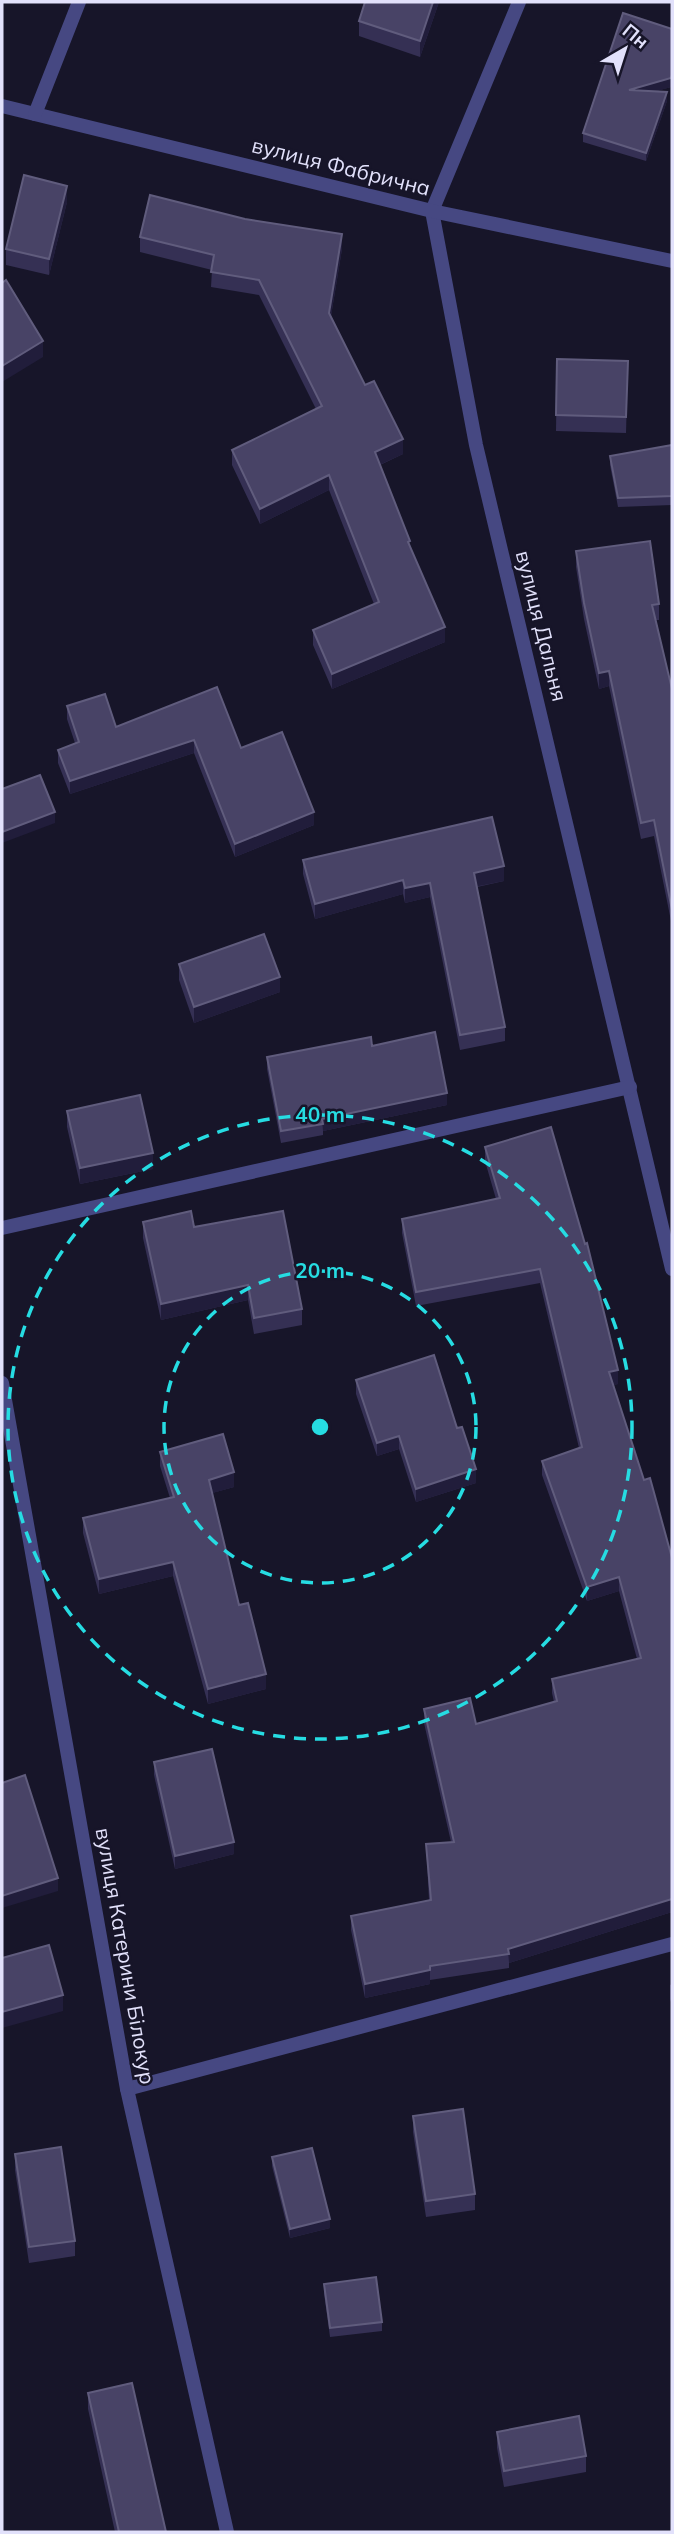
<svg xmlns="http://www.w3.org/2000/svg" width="674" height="2534" font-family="Mulish,sans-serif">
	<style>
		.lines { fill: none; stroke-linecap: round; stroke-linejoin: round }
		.lane { stroke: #464882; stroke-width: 14 }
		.street { stroke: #464882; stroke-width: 14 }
		.wall { fill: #353054 }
		.shaded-wall { fill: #211d3b }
		.building { fill: #484366; stroke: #605c7d; stroke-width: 2 }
		.ring { fill: none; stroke: #26dce2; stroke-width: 3.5; stroke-dasharray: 12 9 }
		.labels { text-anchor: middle; stroke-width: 5; stroke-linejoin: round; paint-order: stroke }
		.street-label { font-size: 21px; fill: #e2e1fb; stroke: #171529 }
		.centre { fill: #26dce2; stroke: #171529; stroke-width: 3.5 }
		.ring-label { font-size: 21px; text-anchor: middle; font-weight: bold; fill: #26dce2; stroke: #171529; stroke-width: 5; stroke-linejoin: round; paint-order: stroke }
	</style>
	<rect width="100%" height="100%" fill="#171529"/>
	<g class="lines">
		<polyline class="lane" points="127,2089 672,1944"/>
		<g class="street">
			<polyline points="519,2 432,211 476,445 672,1269"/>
			<polyline points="2,106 432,211 672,261"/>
			<polyline points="35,114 79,2"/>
			<polyline points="2,1228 630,1087"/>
			<polyline points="2,1383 127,2089 227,2532"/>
		</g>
	</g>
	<g class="wall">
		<polygon points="365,2 439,2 420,57 359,36 359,21"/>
		<polygon points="623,13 671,87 656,91 667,101 646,161 583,142 583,133"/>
		<polygon points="67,202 49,275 6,265 6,249"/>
		<polygon points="140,237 342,249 331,316 365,385 403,454 380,465 445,642 332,689 313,645 313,630 374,604 329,490 260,524 232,465 232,450 316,409 259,295 211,287 212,270 140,252"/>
		<polygon points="557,359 628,361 626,433 556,431"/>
		<polygon points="672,445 672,505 618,507 610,465 610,456"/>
		<polygon points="576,551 659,604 659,620 656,620 672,689 672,926 654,836 641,839 609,686 599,689 584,619 576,567"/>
		<polygon points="67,706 116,727 241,748 314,825 235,857 194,753 70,794 58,763 58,750 75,743 67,719"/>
		<polygon points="303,860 504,881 477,887 505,1027 505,1041 460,1050 430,897 405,903 403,894 315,919 303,874"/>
		<polygon points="179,964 280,992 194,1023 179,980"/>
		<polygon points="372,1046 447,1105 323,1131 323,1135 281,1143 267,1069 267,1057"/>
		<polygon points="67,1111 153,1169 80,1184 67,1127"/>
		<polygon points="485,1147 618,1384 613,1385 644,1480 672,1558 672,1912 509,1963 509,1968 430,1980 430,1984 365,1998 351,1930 351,1916 429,1900 426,1844 451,1842 424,1723 424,1709 476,1724 554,1702 552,1693 552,1679 637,1659 619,1591 587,1601 542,1475 542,1461 579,1448 540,1283 416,1306 402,1233 402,1219 496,1199 485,1161"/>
		<polygon points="143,1222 194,1227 302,1309 302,1325 254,1334 248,1300 161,1320 143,1238"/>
		<polygon points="356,1380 457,1428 476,1483 416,1502 399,1449 377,1456 356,1394"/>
		<polygon points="160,1452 234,1487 212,1493 239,1605 266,1689 208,1704 173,1576 99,1594 83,1533 83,1518 170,1498 160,1466"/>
		<polygon points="154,1762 234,1854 175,1869 154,1775"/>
		<polygon points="672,1984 672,2005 670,1999 670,1985"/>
		<polygon points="413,2116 475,2194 475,2210 426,2217 413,2132"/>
		<polygon points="15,2154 75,2241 75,2256 29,2263 15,2170"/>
		<polygon points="272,2157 330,2228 290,2238 272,2166"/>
		<polygon points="324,2284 382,2322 382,2331 330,2337 324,2293"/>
		<polygon points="88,2393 166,2532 115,2532 88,2409"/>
		<polygon points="497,2432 586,2456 586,2472 504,2487 497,2448"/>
	</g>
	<g class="shaded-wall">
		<polygon points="433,2 439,2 420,57 420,41"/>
		<polygon points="672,75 671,87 629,99 629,90"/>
		<polygon points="667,92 667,101 646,161 646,153"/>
		<polygon points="67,186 67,202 49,275 49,259"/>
		<polygon points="342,234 342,249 329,328 329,313"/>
		<polygon points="43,341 43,357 2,382 2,366"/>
		<polygon points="403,439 403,454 375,467 375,452"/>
		<polygon points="329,475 329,490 260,524 260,509"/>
		<polygon points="445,627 445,642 332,689 332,674"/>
		<polygon points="609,671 609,686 599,689 599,673"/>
		<polygon points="194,740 194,753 70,794 70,781"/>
		<polygon points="55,812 55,823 2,843 2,832"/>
		<polygon points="314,812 314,825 235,857 235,844"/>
		<polygon points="504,866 504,881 474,887 474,873"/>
		<polygon points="403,880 403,894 315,919 315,904"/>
		<polygon points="430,883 430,897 405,903 405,888"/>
		<polygon points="280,977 280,992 194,1023 194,1007"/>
		<polygon points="447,1093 447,1105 323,1131 322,1119"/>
		<polygon points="153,1153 153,1169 80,1184 80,1168"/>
		<polygon points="248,1285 248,1300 161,1320 161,1304"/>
		<polygon points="618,1370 618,1384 609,1386 609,1372"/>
		<polygon points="399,1436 399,1449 377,1456 377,1443"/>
		<polygon points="476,1469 476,1483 416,1502 416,1489"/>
		<polygon points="234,1472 234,1487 209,1494 209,1480"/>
		<polygon points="173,1562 173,1576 99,1594 99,1579"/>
		<polygon points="619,1577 619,1591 587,1601 587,1587"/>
		<polygon points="266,1674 266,1689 208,1704 208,1689"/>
		<polygon points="234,1842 234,1854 175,1869 175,1856"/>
		<polygon points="58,1878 58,1891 2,1908 2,1896"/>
		<polygon points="672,1899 672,1912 509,1963 508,1949"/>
		<polygon points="430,1970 430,1984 365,1998 365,1984"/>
		<polygon points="63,1995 63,2011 2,2028 2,2012"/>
		<polygon points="330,2219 330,2228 290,2238 290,2229"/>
	</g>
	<g class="building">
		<polygon points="365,2 433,2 420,41 359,21"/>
		<polygon points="623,13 672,29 672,75 671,78 629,90 667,92 646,153 583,133"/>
		<polygon points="24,175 67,186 49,259 6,249"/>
		<polygon points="150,195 245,219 342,234 329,313 365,385 374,381 403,439 375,452 410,541 408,542 445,627 332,674 313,630 379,602 329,475 260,509 232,450 322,406 259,280 211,272 214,255 140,237"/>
		<polygon points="6,280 43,341 2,366 2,283"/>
		<polygon points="557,359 628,361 626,417 556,415"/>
		<polygon points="672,445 672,496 618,498 610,456"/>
		<polygon points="650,541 659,604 652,605 672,689 672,910 654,820 641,823 609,671 599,673 584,603 576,551"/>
		<polygon points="217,687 241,748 282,732 314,812 235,844 194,740 70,781 58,750 79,742 67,706 105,694 116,727"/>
		<polygon points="40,775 55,812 2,832 2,789"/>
		<polygon points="492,817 504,866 474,873 505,1027 460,1035 430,883 405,888 403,880 315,904 303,860"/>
		<polygon points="264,934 280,977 194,1007 179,964"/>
		<polygon points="435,1032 447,1093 322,1119 323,1124 281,1131 267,1057 371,1037 372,1046"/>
		<polygon points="140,1095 153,1153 80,1168 67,1111"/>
		<polygon points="551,1127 585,1244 587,1243 618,1370 609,1372 644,1480 650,1478 672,1558 672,1899 508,1949 509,1954 430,1966 430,1970 365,1984 351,1916 431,1900 426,1844 454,1842 424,1709 470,1698 476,1724 557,1701 552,1679 641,1658 619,1577 587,1587 542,1461 582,1447 540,1269 416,1292 402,1219 500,1198 485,1147"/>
		<polygon points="191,1211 194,1227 283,1211 302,1309 254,1318 248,1285 161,1304 143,1222"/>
		<polygon points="434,1355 457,1428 462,1427 476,1469 416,1489 399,1436 377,1443 356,1380"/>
		<polygon points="223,1434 234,1472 209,1480 239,1605 248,1603 266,1674 208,1689 173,1562 99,1579 83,1518 174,1497 160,1452"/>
		<polygon points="212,1749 234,1842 175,1856 154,1762"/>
		<polygon points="25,1775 58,1878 2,1896 2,1783"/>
		<polygon points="49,1945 63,1995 2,2012 2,1958"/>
		<polygon points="463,2109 475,2194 426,2201 413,2116"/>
		<polygon points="61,2147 75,2241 29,2247 15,2154"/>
		<polygon points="312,2148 330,2219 290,2229 272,2157"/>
		<polygon points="376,2277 382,2322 330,2328 324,2284"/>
		<polygon points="132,2383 166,2532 119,2532 88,2393"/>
		<polygon points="579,2416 586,2456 504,2471 497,2432"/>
	</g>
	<g class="ring">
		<circle cx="320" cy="1427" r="156"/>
		<circle cx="320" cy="1427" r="312"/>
	</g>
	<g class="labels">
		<g class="street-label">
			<text transform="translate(341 167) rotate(14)" y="7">вулиця Фабрична</text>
			<text transform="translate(541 626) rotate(76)" y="7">вулиця Дальня</text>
			<text transform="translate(125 1956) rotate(80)" y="7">вулиця Катерини Білокур</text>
		</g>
	</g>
	<circle cx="320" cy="1427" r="10" class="centre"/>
	<g class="ring-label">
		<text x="320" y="1122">40 m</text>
		<text x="320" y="1278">20 m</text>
	</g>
	<rect width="674" height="2534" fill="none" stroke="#e2e1fb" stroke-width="7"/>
	<g transform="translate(625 49) rotate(39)" stroke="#171529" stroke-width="5" paint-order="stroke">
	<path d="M0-5L12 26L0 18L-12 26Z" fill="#e2e1fb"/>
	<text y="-10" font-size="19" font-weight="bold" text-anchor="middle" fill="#e2e1fb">Пн</text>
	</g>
</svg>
